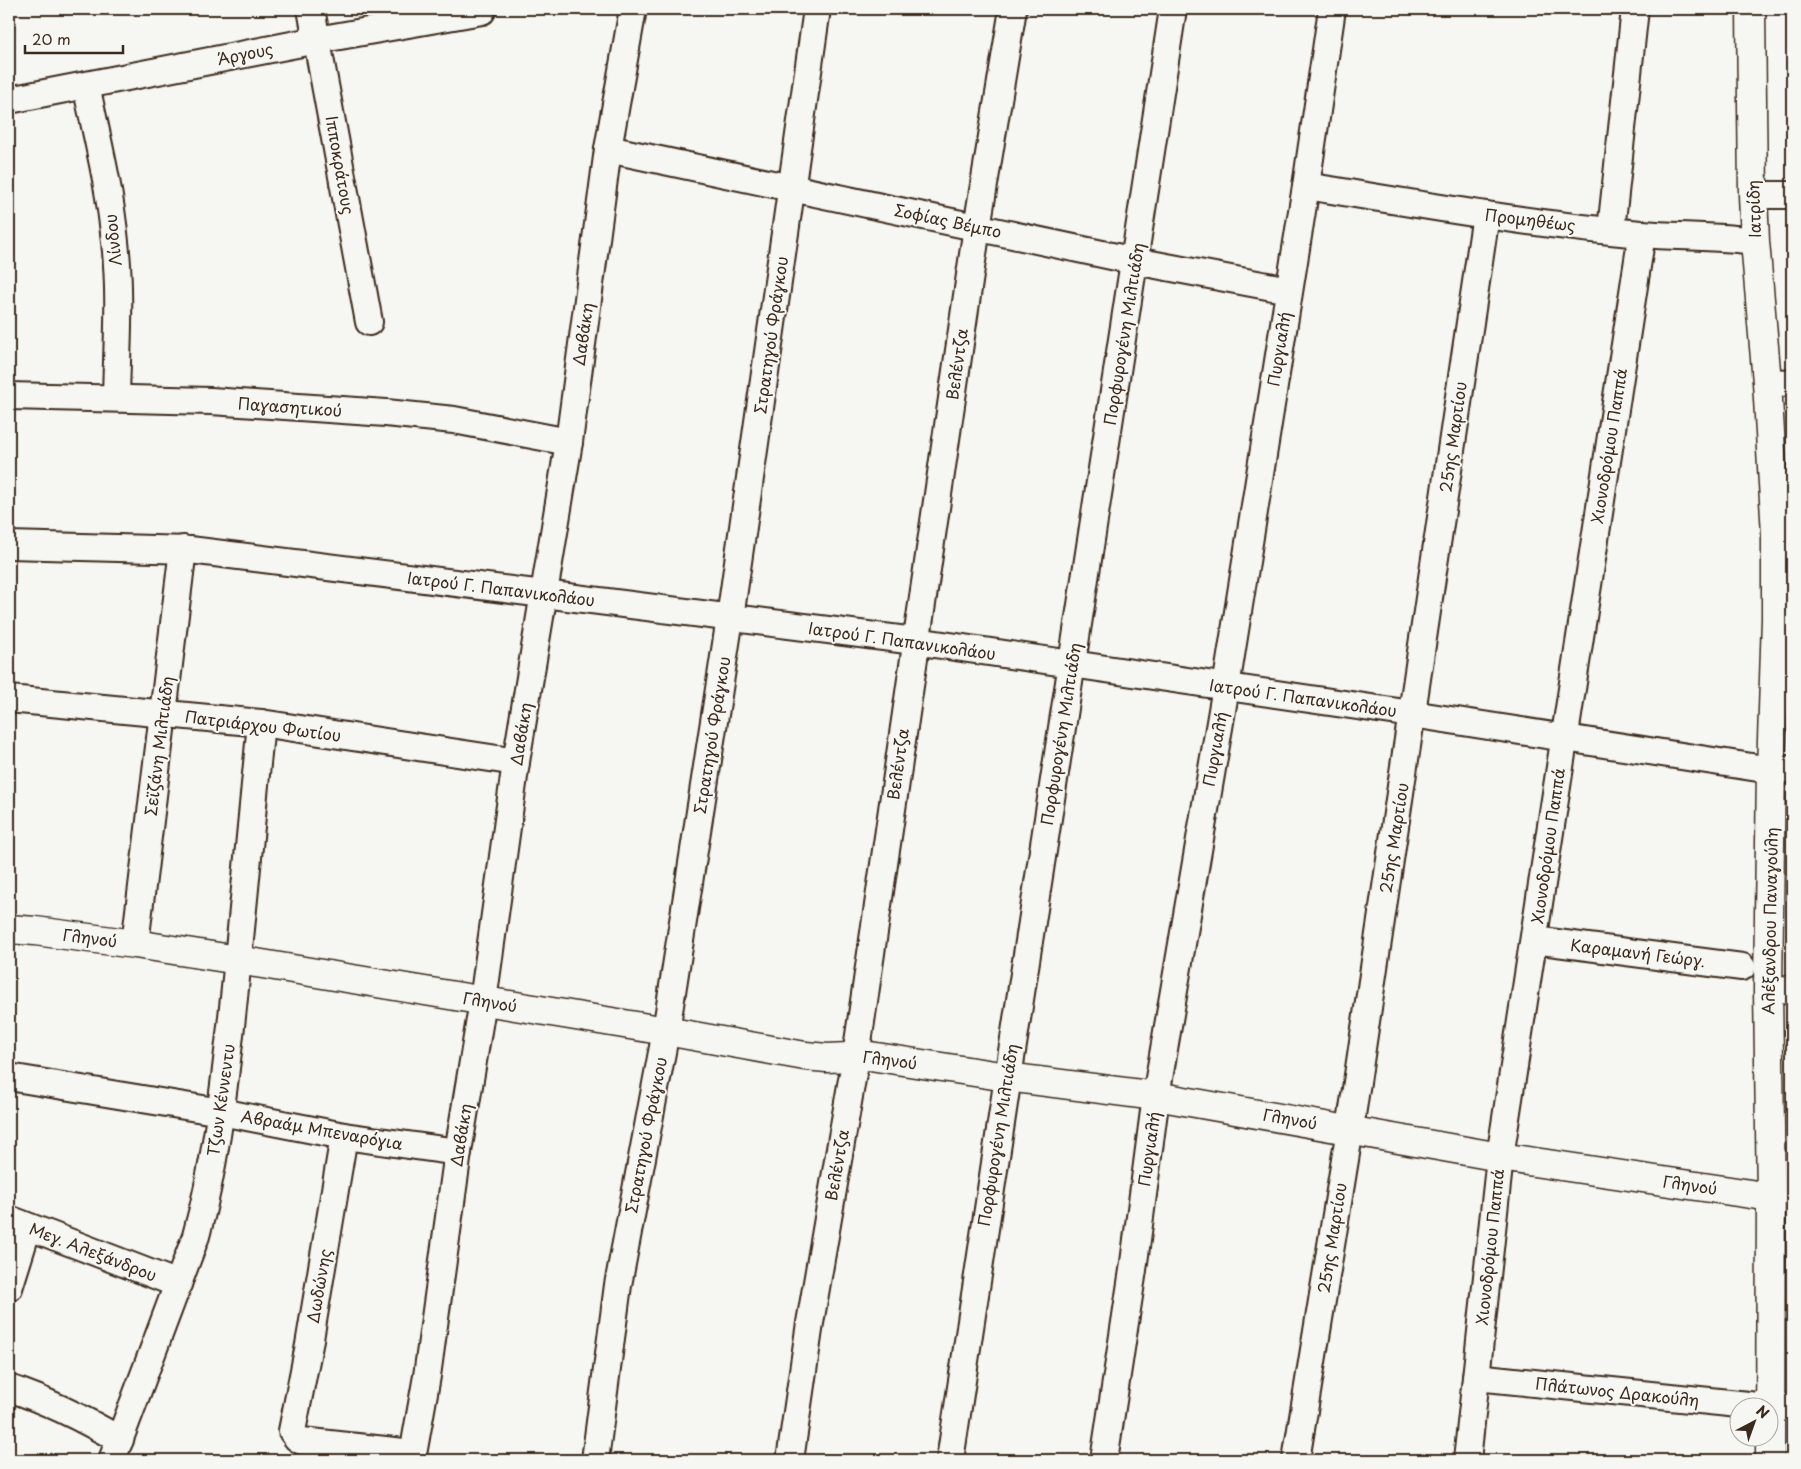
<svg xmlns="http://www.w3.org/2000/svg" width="1801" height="1469" font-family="'Playpen Sans',sans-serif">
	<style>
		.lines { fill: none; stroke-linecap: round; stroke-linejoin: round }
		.street-casing { stroke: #3b2a1e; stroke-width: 30 }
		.secondary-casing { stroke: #3b2a1e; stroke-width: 31 }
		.street { stroke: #f6f6f2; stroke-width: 26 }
		.secondary { stroke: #f6f6f2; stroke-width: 28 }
		.labels { text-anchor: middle; stroke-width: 4; stroke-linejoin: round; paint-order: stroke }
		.street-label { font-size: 16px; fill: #3b2a1e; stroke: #f6f6f2 }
	</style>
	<rect width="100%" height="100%" fill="#f6f6f2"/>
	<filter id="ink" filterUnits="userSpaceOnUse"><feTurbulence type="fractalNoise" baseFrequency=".02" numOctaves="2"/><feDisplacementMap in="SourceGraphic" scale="10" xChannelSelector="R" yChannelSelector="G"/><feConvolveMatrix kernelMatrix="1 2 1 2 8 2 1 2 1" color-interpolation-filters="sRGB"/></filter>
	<g filter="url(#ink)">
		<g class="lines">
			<defs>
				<g id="street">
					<polyline points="311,9 369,322"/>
					<path d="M86,85C97,137 110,189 115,242C121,294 117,346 116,398"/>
					<polyline points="9,100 317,40 482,11 482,9"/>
					<polyline points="608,149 1135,261 1289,290"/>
					<path d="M1306,186C1417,204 1529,224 1641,234C1679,237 1717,236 1755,241"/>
					<polyline points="1753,195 1792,195"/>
					<polyline points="1611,230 1635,9"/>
					<polyline points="1767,382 1792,383"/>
					<polyline points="9,396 211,401 386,413 454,420 569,442"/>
					<polyline points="9,545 190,550 544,594 915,641 1412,714 1771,770 1792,769"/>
					<polyline points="9,699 261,723 516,762"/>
					<polyline points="1534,940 1742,967"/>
					<polyline points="135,944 183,549"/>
					<polyline points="1768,990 1792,989"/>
					<polyline points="9,1077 221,1112 344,1136 458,1152"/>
					<polyline points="344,1136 309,1345 292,1431 297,1438 302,1441 413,1453"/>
					<polyline points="9,1219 178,1284"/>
					<polyline points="9,1288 28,1227"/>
					<polyline points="1476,1377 1758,1406"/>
					<path d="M9,1388C48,1401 84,1419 120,1440"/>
					<polyline points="1768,1408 1792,1407"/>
					<path d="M112,1460L196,1236C215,1167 223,1096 231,1026C242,925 251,824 261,723"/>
					<polyline points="412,1460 427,1376 458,1152 483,1001 516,762 569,442 608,149 633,9"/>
					<polyline points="595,1460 618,1285 666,1031 730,618 817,9"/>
					<polyline points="790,1460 810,1323 856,1056 977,227 1013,9"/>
					<path d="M950,1460C1022,976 1100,493 1173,9"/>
					<polyline points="1104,1460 1133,1270 1156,1096 1226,687 1306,186 1332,9"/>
					<polyline points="1296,1460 1350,1129 1486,215"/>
					<polyline points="1467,1460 1500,1157 1642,234"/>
				</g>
				<g id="secondary">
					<polyline points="1751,9 1753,195 1755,241 1767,382 1776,534 1776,619 1771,770 1768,990 1771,1197 1770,1460"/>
					<polyline points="9,929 35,931 135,944 238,960 666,1031 805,1056 827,1058 870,1056 1007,1077 1156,1096 1500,1157 1771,1197"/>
				</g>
			</defs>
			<use href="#street" class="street-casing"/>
			<use href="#secondary" class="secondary-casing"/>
			<use href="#street" class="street"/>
			<use href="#secondary" class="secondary"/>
		</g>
	</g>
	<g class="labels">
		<g class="street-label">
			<text transform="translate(245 54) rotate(-11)" y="6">Άργους</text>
			<text transform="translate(340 165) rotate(80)" y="6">Ιπποκράτους</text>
			<text transform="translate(1754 209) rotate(-92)" y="6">Ιατρίδη</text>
			<text transform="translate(1530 220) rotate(7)" y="6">Προμηθέως</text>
			<text transform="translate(948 221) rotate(12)" y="6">Σοφίας Βέμπο</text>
			<text transform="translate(113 240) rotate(-96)" y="6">Λίνδου</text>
			<text transform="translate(583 334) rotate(-82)" y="6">Δαβάκη</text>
			<text transform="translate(1124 334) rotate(-81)" y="6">Πορφυρογένη Μιλτιάδη</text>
			<text transform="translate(771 335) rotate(-82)" y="6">Στρατηγού Φράγκου</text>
			<text transform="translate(1279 349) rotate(-81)" y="6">Πυργιαλή</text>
			<text transform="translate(957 364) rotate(-82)" y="6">Βελέντζα</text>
			<text transform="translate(290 407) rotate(4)" y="6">Παγασητικού</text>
			<text transform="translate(1453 437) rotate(-82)" y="6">25ης Μαρτίου</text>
			<text transform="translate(1609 446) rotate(-81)" y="6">Χιονοδρόμου Παππά</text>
			<text transform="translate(501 589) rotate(7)" y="6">Ιατρού Γ. Παπανικολάου</text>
			<text transform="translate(902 641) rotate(8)" y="6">Ιατρού Γ. Παπανικολάου</text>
			<text transform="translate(1303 698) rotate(8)" y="6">Ιατρού Γ. Παπανικολάου</text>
			<text transform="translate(263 726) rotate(7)" y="6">Πατριάρχου Φωτίου</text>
			<text transform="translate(521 734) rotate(-81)" y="6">Δαβάκη</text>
			<text transform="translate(1061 734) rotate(-81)" y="6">Πορφυρογένη Μιλτιάδη</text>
			<text transform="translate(712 735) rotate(-81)" y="6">Στρατηγού Φράγκου</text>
			<text transform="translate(159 746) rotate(-83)" y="6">Σεϊζάνη Μιλτιάδη</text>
			<text transform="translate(1215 749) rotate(-80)" y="6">Πυργιαλή</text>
			<text transform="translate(898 764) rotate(-82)" y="6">Βελέντζα</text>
			<text transform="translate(1394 838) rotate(-81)" y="6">25ης Μαρτίου</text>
			<text transform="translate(1548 846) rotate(-82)" y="6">Χιονοδρόμου Παππά</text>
			<text transform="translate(1770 921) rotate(-89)" y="6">Αλέξανδρου Παναγούλη</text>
			<text transform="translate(90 938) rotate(7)" y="6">Γληνού</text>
			<text transform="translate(1638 953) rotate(7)" y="6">Καραμανή Γεώργ.</text>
			<text transform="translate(490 1002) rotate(9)" y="6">Γληνού</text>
			<text transform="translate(890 1060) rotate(7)" y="6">Γληνού</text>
			<text transform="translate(221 1100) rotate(-82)" y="6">Τζων Κέννεντυ</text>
			<text transform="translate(1290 1119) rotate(10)" y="6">Γληνού</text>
			<text transform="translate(322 1130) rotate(10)" y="6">Αβραάμ Μπεναρόγια</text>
			<text transform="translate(461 1135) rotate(-81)" y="6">Δαβάκη</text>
			<text transform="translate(646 1135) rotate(-79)" y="6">Στρατηγού Φράγκου</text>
			<text transform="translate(998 1135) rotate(-81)" y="6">Πορφυρογένη Μιλτιάδη</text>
			<text transform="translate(1149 1149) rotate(-82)" y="6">Πυργιαλή</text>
			<text transform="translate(837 1165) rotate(-80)" y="6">Βελέντζα</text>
			<text transform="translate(1690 1185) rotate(8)" y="6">Γληνού</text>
			<text transform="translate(1332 1238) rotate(-81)" y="6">25ης Μαρτίου</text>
			<text transform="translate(1490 1247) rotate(-84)" y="6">Χιονοδρόμου Παππά</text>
			<text transform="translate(93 1252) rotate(21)" y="6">Μεγ. Αλεξάνδρου</text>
			<text transform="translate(319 1286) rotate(-80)" y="6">Δωδώνης</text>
			<text transform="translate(1617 1392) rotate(6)" y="6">Πλάτωνος Δρακούλη</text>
		</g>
	</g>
	<rect width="1801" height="1469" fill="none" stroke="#f6f6f2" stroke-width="30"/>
	<rect x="15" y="15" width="1771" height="1439" fill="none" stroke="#3b2a1e" stroke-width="2" filter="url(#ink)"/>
	<g transform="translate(1754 1422) rotate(41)"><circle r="24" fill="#f6f6f2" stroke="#aba49d"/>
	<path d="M0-4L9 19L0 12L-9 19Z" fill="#3b2a1e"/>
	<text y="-8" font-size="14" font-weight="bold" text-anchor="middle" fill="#3b2a1e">N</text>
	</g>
	<path d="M25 45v8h98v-8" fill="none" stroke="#3b2a1e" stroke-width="2.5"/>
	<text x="32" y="45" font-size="15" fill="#3b2a1e" stroke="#f6f6f2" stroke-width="4" paint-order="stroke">20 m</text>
</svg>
